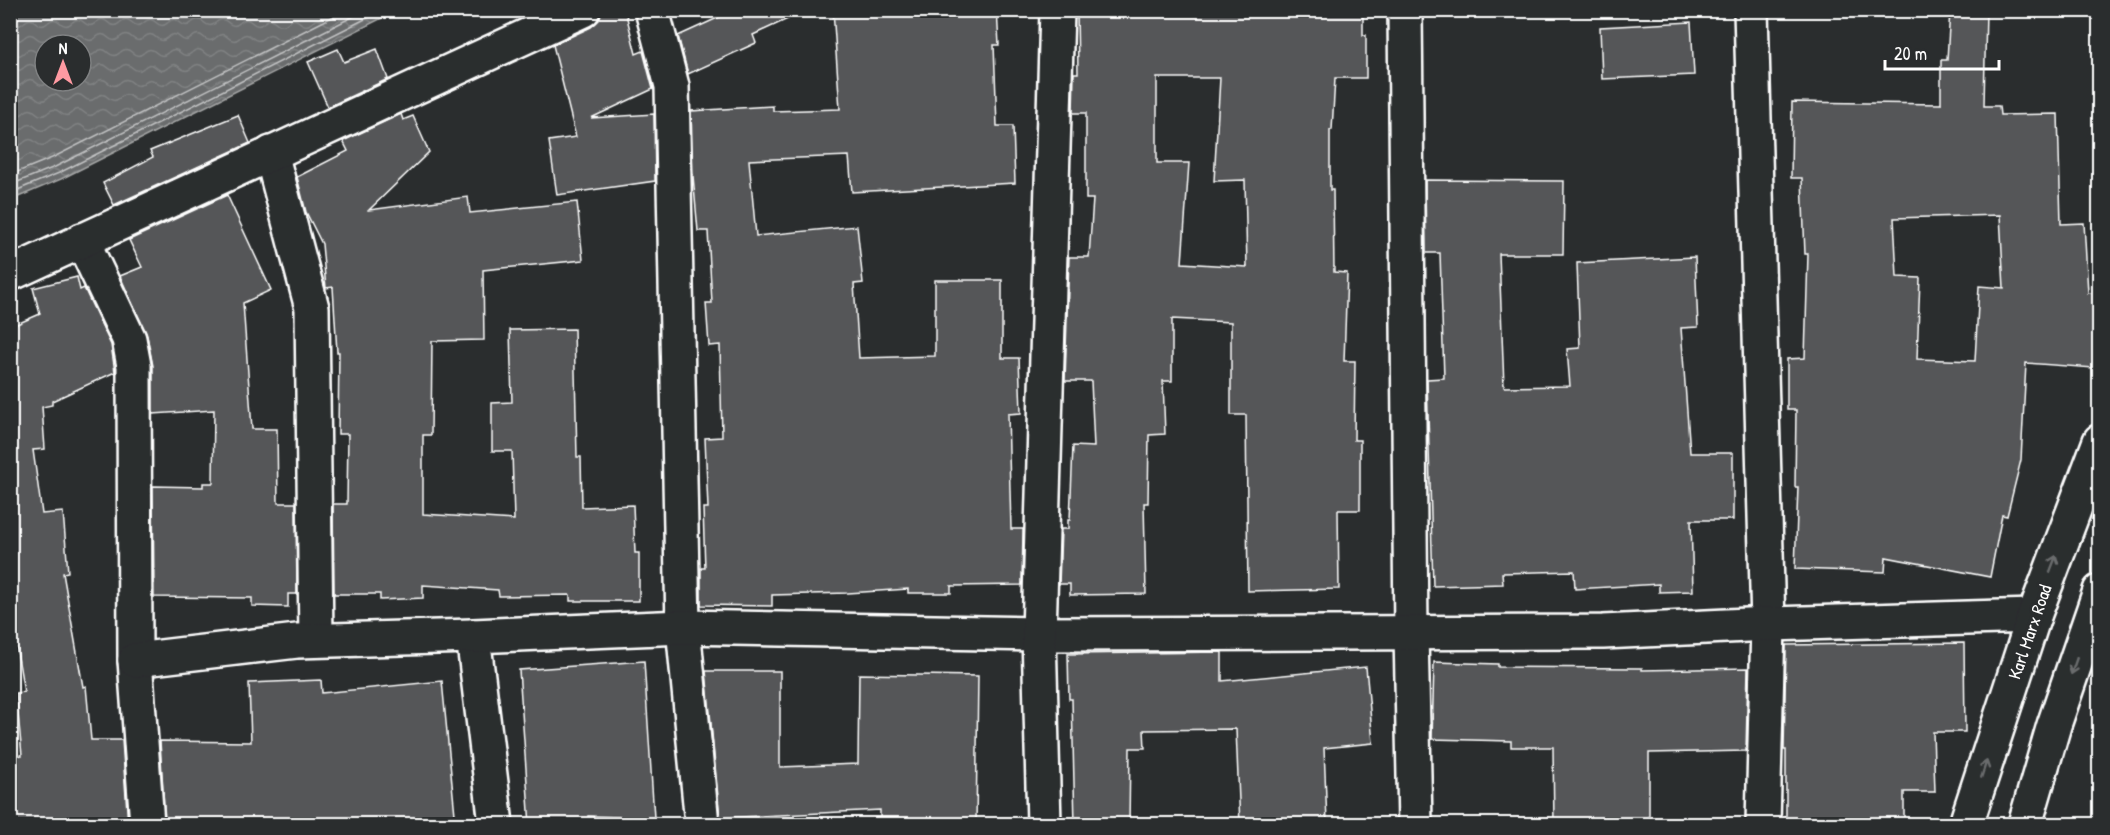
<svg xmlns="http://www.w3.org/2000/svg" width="2110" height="835" font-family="'Patrick Hand',sans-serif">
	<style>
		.water { fill: url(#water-waves); stroke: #a6a7a7; stroke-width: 1.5; fill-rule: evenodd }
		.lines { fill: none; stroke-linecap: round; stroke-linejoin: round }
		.shore { stroke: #c3c4c5; stroke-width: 1.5 }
		.building { fill: #555758; stroke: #fff; stroke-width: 1.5; fill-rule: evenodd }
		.minor-casing { stroke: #fff; stroke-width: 38 }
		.secondary-casing { stroke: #fff; stroke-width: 38 }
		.minor { stroke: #2a2d2e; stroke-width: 33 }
		.secondary { stroke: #2a2d2e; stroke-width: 33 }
		.oneway { stroke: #6a6c6d }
		.labels { text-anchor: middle; stroke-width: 6; stroke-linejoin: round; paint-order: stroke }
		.street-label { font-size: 18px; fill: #fff; stroke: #2a2d2e }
	</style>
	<defs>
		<pattern id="water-waves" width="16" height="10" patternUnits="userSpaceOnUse" patternTransform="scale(1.5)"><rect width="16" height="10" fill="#6a6c6d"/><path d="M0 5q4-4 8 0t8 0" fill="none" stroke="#808283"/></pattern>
	</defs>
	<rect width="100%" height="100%" fill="#2a2d2e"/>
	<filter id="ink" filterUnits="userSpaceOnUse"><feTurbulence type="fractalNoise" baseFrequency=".0167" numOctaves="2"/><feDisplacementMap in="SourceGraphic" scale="12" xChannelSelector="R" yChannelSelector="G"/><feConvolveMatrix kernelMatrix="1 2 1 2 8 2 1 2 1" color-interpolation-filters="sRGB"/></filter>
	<g filter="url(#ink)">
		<path class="water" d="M11,10H396V11L61,179L11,200ZM45,45H81V81H45Z"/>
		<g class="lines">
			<g class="shore">
				<polyline points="10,175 52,158 346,10"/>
				<polyline points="10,185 55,167 366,10"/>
				<polyline points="10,193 59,173 383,10"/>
			</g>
		</g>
		<g class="building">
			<polygon points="602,10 625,10 636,54 643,51 653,89 591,118 654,114 655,181 557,195 549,141 576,137 553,45 591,27 599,20"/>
			<polygon points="735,10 807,10 753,35 756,43 688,74 678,36"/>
			<polygon points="833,10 997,10 999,45 994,45 997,126 1013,126 1015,183 852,192 849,156 749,160 756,236 857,226 863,283 854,284 859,358 935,356 935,280 1002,280 1002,358 1019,358 1021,413 1008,414 1011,529 1023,529 1022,585 951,586 951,593 908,593 908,589 848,593 772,595 772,606 701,605 701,568 705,568 703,508 708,508 705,438 722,437 720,345 709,346 706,303 712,303 708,231 698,231 693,176 691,111 773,106 773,111 840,109"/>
			<path d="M1077,10H1363V35H1366V78H1335L1332,130H1330V190H1333L1334,272L1347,273L1344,361H1355L1354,440H1360V510H1338L1339,589L1248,591L1246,415H1231V322L1172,319V381H1163L1165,434L1149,435L1148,503H1144L1146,594L1070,595V584H1059L1061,529H1068V520H1070L1073,446L1094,447L1091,381H1065L1069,257H1089L1093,199H1086V113H1073L1074,73H1078ZM1157,78H1220L1214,181L1245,180L1247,267L1182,263L1189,163H1157Z"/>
			<path d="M1950,10H1986L1984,106H1999L2000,115L2058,114L2061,224L2084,223L2088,293L2099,294L2094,368L2026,363L2021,460L2007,516L2002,515L1990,577L1886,557L1885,572L1795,569L1798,487H1795L1796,410H1787V359L1805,358L1808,254H1805L1802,178H1791L1792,102L1941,104V60H1947ZM2000,215L2004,288L1979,286L1975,361L1917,359L1920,278L1897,277L1894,218Z"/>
			<polygon points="1691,22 1694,75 1602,79 1600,27"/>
			<polygon points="338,49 344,62 377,49 388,79 328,107 308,62"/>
			<polygon points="401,114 403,120 413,116 429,152 369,210 468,197 470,213 577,202 583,260 483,270 484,340 432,341 431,435 423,435 423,514 514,520 512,451 492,451 492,403 512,402 510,330 574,329 577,457 581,457 582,507 633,505 635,553 639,553 639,601 570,601 570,595 499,596 498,590 423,585 423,598 380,600 380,594 334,594 333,504 347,504 348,434 338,434 339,352 337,352 333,287 326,288 322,244 306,212 297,177 348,151 343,141"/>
			<polygon points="238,115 250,143 114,205 103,183 153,157 150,151"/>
			<polygon points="1425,180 1564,181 1563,254 1499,254 1504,387 1570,386 1567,349 1580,348 1577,263 1695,257 1698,327 1681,328 1690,453 1733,453 1733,520 1691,520 1693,591 1659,592 1659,584 1575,589 1574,571 1502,573 1503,584 1433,586 1427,379 1444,378 1440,253 1426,253"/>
			<polygon points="227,195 271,290 243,303 252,429 277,429 278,503 296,503 297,594 288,594 288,607 252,606 252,598 154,597 153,486 203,487 203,483 213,483 214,410 153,414 153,366 147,336 120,276 142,267 129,240"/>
			<polygon points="77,277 80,290 84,288 111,345 115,372 52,401 52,405 42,407 45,449 33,450 42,514 63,512 68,572 63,573 83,687 86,686 91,740 122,740 128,825 10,825 10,756 22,755 16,693 24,692 10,610 10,327 40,314 33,288"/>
			<polygon points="1964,643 1965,732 1933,732 1935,792 1904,792 1904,825 1786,825 1786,750 1784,750 1786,645"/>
			<polygon points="1222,652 1222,681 1366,667 1373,743 1324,748 1327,823 1240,825 1236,729 1144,730 1145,748 1130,748 1129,825 1075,825 1072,699 1069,699 1068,654"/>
			<polygon points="644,661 654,818 588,816 588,825 530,825 519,670"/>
			<polygon points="1434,662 1498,664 1498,667 1642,668 1642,670 1748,668 1746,751 1649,753 1649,825 1554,825 1553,747 1511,747 1511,741 1432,739"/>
			<polygon points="706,671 780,671 780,767 858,764 859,674 978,676 976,825 880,825 880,810 720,818"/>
			<polygon points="321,680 322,693 442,681 456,825 165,825 160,741 251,742 249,683"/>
		</g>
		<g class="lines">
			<defs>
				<g id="minor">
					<polyline points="652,10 672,86 683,627 702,824"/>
					<polyline points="1405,10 1411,633 1415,824"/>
					<polyline points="1751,10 1768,624 1763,824"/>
					<polyline points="271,153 312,308 316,640"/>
					<polyline points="82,240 129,339 134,366 135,660 147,824"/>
					<polyline points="10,274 583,10"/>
					<polyline points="473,636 496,824"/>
					<polyline points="135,660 297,641 473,636 683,627 1039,634 1603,632 1768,624 2034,616"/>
					<polyline points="1044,824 1039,634 1057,10"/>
				</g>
				<g id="secondary">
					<polyline points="1966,824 2034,616 2100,441"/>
					<polyline points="2025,824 2054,725 2100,591"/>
				</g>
			</defs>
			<use href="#minor" class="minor-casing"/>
			<use href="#secondary" class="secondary-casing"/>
			<use href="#minor" class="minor"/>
			<use href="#secondary" class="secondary"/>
		</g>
		<defs><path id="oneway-shaft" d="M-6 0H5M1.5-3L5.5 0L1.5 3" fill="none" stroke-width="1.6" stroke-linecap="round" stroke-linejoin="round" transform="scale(1.5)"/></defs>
		<g class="oneway">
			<use href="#oneway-shaft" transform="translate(2053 564) rotate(-69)"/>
			<use href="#oneway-shaft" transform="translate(2074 666) rotate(109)"/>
			<use href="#oneway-shaft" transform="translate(1984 769) rotate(-72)"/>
		</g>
	</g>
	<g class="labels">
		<g class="street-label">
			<text transform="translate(2030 632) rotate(-71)" y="6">Karl Marx Road</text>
		</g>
	</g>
	<rect width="2110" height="835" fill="none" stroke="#2a2d2e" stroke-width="36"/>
	<rect x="18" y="18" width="2074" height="799" fill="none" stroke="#fff" stroke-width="2" filter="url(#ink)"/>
	<g transform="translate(63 63)"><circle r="28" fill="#2a2d2e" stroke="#7f8182" stroke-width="1.5"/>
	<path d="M0-4.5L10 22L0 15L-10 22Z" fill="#ff9aa2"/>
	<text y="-9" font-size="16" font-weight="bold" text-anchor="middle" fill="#ffffff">N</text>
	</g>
	<path d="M1885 60v9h114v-9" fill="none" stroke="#ffffff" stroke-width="3"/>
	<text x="1894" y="60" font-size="18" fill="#ffffff" stroke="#2a2d2e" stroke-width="4.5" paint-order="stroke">20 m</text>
</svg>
